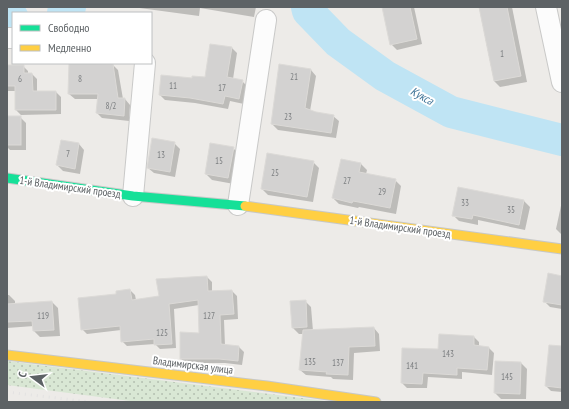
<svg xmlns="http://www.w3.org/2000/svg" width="569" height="409" font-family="'PT Sans Narrow',sans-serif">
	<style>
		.grass { fill: url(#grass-dots) }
		.shadow { fill: #0003 }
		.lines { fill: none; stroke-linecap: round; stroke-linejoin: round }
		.river { stroke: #bfe4f4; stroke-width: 32 }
		.building { fill: #d3d2d1; stroke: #dcdad7 }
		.street-casing { stroke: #c9c9c8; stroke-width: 22 }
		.fast-casing { stroke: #c7c8c7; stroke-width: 11 }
		.slow-casing { stroke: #c7c8c7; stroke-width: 11 }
		.street { stroke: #fcfcfc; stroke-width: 20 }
		.fast { stroke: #16e098; stroke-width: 9 }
		.slow { stroke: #ffcf43; stroke-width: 9 }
		.rail { stroke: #e3e2e2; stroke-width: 3; stroke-dasharray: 1 5; stroke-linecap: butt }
		.labels { text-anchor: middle; stroke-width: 4; stroke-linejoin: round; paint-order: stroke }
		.number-label { font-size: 9px; fill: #7c7f81 }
		.street-label { font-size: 11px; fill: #5d6265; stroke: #fff }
		.water-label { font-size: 12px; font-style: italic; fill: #43779a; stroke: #fff }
	</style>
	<defs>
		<pattern id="grass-dots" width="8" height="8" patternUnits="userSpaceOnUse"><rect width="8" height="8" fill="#d9e7d4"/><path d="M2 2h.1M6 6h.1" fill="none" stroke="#b3bfb0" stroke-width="1.8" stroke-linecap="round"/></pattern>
	</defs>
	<rect width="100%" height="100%" fill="#edebe8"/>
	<polygon class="grass" points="7,361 333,402 138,402 7,385"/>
	<g class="shadow">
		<polygon points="132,7 256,7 254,17 200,8 199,16"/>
		<polygon points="383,7 414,7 422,44 397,50 391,44"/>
		<polygon points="479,7 512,7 527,82 500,87 494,81"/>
		<polygon points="232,48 237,53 233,79 242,81 247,86 244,104 230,101 228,109 195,103 165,100 160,95 193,79 206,78"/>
		<polygon points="113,65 118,70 123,99 125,99 130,105 129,121 102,118 97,113 98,99 75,99 69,94"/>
		<polygon points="7,66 23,66 28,71 28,74 32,74 37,79 37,92 56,92 61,97 61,114 21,115 16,110 16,91 7,91"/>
		<polygon points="311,70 316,76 310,111 333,116 339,121 336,138 278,130 272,124"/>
		<polygon points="7,117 20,117 26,123 26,150 10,150 7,147"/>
		<polygon points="174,143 180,149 175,177 154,173 148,168"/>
		<polygon points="79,144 84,150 80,174 63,171 57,165"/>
		<polygon points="233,148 239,154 234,184 212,180 206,174"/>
		<polygon points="313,162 319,168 313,202 268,195 262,189"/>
		<polygon points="361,164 367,170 366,174 395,180 401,186 396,214 359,207 358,208 339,204 333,198"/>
		<polygon points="459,188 524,201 530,207 525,230 478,220 478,225 459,221 453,215"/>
		<polygon points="562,201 562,235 556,229"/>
		<polygon points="207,277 212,282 212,292 232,291 237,296 238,319 224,320 225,346 239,347 244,352 242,365 225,363 186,363 181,359 200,334 199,305 174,309 176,348 160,349 155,344 127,346 122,341 121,330 87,334 82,329 117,295 130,290 135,295 136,300 160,296"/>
		<polygon points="562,277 562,309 550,307 544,301"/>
		<polygon points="7,295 9,295 15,301 15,304 52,302 58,308 60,336 40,337 34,331 34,326 7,328"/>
		<polygon points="305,301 311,307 313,331 374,328 379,334 380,351 354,353 353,380 333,379 331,377 306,375 300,370 303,334 299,334 293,328 291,302"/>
		<polygon points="474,337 479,342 479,347 489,348 494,353 492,375 462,372 462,379 428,377 427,388 407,388 402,383 439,350"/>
		<polygon points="562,347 562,392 551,391 546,386"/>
		<polygon points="521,363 527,369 526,399 501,399 495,393"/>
	</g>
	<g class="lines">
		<g class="river">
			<polyline points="307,7 308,11 338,42 385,76 451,112 562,140"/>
			<polyline points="63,13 70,7"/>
			<polyline points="7,17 13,18"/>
		</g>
	</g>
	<g class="building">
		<polygon points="382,7 410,7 417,39 390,45"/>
		<polygon points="479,7 507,7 521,76 494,81"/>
		<polygon points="210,44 232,47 227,77 243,80 239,99 225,96 223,104 190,98 159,95 161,75 192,78 192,76 205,77"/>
		<polygon points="69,63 113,64 118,98 125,98 124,116 96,113 98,94 68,94"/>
		<polygon points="279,64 311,69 305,108 316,112 334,115 331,133 271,124"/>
		<polygon points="7,65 24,65 24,73 32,73 33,91 56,91 56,110 15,110 15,86 7,86"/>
		<rect x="7" y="116" width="14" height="29"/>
		<polygon points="152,138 175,142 170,172 147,168"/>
		<polygon points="61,140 79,143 75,169 56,165"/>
		<polygon points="210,143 234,147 228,178 205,174"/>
		<polygon points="267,153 314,161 307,197 261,189"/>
		<polygon points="341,159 361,163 359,172 396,179 390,208 353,201 352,203 332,198"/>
		<polygon points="458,187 524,200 519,225 473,215 472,219 452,216"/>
		<polygon points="548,273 562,276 562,305 543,302"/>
		<polygon points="207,276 208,291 232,290 234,314 220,315 221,344 239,346 238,361 219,359 180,359 180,332 199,333 198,300 169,304 172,344 154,345 154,339 121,342 120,326 81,330 78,298 116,294 116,291 130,289 132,300 159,296 156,279"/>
		<polygon points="306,300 307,327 292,328 290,301"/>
		<polygon points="52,301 54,330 33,331 32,321 7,322 7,304"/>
		<polygon points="374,327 375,346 349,347 348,375 326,374 327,372 299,370 303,330"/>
		<polygon points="439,334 474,336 474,345 489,347 487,370 457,368 457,375 423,373 422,384 401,383 402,348 438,349"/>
		<polygon points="549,345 562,346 562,388 545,386"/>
		<polygon points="495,361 521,362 520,394 494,393"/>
	</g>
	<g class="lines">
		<defs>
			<g id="street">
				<polyline points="546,7 562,82"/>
				<polyline points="7,38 13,38"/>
				<polyline points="133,196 145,63"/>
				<polyline points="238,205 266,20"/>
			</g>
			<polyline id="fast" points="7,178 133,196 245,206"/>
			<g id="slow">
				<polyline points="245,206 562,249"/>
				<polyline points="7,355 267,386 376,402"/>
			</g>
		</defs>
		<use href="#street" class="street-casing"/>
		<use href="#fast" class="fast-casing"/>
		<use href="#slow" class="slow-casing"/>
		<use href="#street" class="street"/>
		<use href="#fast" class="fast"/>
		<use href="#slow" class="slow"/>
		<polyline class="rail" points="7,392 90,402"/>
	</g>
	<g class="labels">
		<g class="number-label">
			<text x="502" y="57">1</text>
			<text x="294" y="80">21</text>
			<text x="20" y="82">6</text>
			<text x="80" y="82">8</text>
			<text x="173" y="89">11</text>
			<text x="222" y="91">17</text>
			<text x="111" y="109">8/2</text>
			<text x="288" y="120">23</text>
			<text x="68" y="157">7</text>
			<text x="161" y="158">13</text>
			<text x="219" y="164">15</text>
			<text x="275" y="176">25</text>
			<text x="347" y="184">27</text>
			<text x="382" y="195">29</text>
			<text x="465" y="206">33</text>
			<text x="511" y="213">35</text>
			<text x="43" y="319">119</text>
			<text x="209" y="319">127</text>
			<text x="162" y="336">125</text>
			<text x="448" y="357">143</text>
			<text x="310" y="365">135</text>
			<text x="338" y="366">137</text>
			<text x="412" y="369">141</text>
			<text x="507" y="380">145</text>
		</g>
		<g class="street-label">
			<text transform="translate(70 187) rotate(8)" y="4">1-й Владимирский проезд</text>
			<text transform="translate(400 227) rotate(8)" y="4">1-й Владимирский проезд</text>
			<text transform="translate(193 365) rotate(7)" y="4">Владимирская улица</text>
		</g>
		<g class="water-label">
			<text transform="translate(422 96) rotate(29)" y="4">Кукса</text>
		</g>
	</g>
	<rect width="569" height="409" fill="none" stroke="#5d6265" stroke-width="16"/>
	<rect x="12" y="12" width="140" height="52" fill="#ffffff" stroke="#bec0c1"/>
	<rect x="20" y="25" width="20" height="6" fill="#16e098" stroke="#bec0c1"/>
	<text x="48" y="32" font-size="12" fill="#5d6265">Свободно</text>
	<rect x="20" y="45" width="20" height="6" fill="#ffcf43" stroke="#bec0c1"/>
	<text x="48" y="52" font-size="12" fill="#5d6265">Медленно</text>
	<g transform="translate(32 377) rotate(285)" stroke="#ffffff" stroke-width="3" paint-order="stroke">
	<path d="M0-3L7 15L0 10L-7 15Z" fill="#5d6265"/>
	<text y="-6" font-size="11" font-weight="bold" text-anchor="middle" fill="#5d6265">С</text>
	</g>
</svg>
